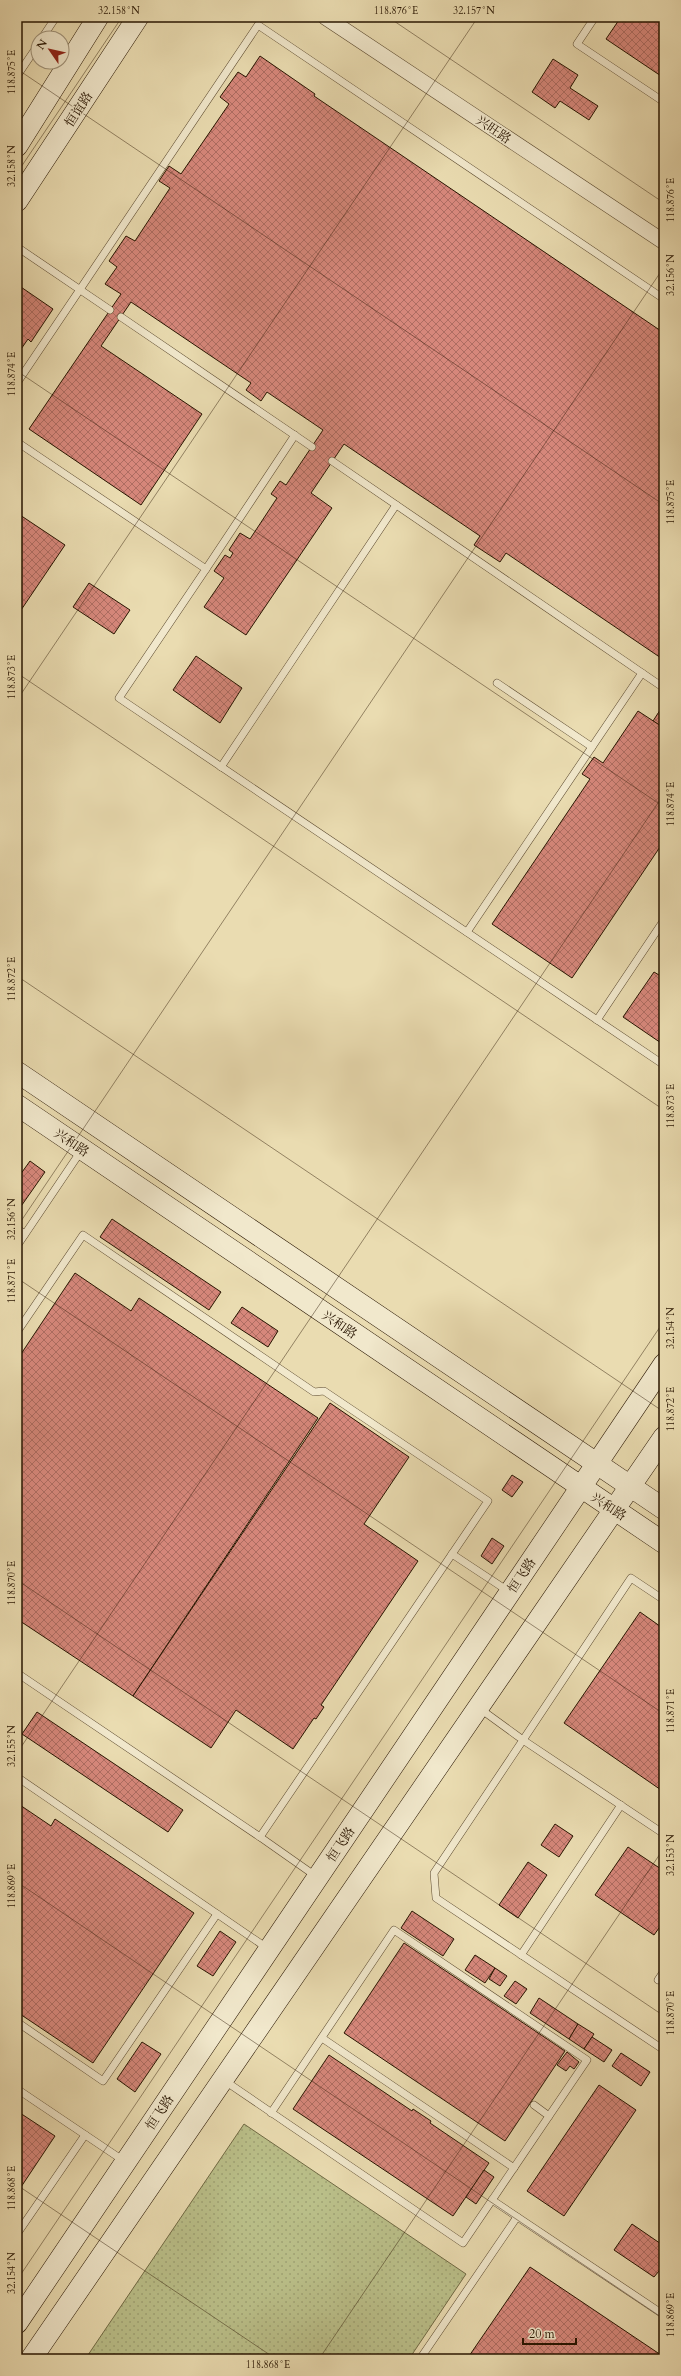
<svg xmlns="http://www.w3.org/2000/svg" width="681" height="2376" font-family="Cardo,'Noto Serif SC',serif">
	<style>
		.grass { fill: url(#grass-dots); stroke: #706a44 }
		.building { fill: url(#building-cross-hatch); stroke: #271400 }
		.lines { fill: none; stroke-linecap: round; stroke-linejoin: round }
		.lane-casing { stroke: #58462c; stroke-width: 8 }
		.street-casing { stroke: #58462c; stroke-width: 16 }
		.secondary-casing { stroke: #271400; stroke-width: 22 }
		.lane { stroke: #f1e8cc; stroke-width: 7 }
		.street { stroke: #f1e8cc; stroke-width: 15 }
		.secondary { stroke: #f1e8cc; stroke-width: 21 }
		.ticks { fill: none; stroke: #271400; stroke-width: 1; stroke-opacity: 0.45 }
		.labels { text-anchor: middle; stroke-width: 3; stroke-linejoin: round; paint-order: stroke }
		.street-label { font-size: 13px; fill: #271400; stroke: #f1e8cc }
		.neatline { fill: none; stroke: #271400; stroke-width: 1.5 }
		.ticks-label { font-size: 10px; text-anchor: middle; fill: #271400 }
	</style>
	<defs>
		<pattern id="grass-dots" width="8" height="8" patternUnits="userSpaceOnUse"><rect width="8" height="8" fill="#babf89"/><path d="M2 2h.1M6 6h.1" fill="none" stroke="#a0a374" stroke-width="1.8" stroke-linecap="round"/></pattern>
		<pattern id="building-cross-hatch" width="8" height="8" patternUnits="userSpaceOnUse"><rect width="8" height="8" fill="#d6877b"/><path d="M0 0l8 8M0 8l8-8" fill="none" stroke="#ae6d62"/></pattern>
	</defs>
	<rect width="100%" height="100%" fill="#eadcb1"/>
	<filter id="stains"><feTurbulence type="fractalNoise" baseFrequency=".005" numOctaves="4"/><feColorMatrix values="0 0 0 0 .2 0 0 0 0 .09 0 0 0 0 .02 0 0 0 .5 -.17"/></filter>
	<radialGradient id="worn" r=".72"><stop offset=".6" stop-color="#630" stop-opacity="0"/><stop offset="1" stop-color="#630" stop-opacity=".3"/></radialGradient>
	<polygon class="grass" points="244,2124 466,2274 409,2359 89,2359 88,2355"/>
	<g class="building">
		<polygon points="621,17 664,17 664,78 606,39"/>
		<polygon points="260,56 315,94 314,96 664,333 664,660 506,553 500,562 474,545 480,536 344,444 311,493 332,508 246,635 204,607 224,578 214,571 225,555 230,558 233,553 229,550 240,533 250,539 277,498 271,494 280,481 286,485 323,430 267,392 261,401 246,390 251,383 131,302 101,346 202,414 141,505 29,429 121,294 105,284 117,267 109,261 126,236 135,241 170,188 159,181 169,166 181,174 229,104 220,97 238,72 246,77"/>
		<polygon points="553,59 578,75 570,88 598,106 589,120 560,101 555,108 532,92"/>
		<polygon points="18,285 53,309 31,342 28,339 17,355"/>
		<polygon points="17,513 65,545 17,616"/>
		<polygon points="89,583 130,610 114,634 73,607"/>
		<polygon points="196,656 242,688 220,723 173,690"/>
		<polygon points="664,704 664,724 662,727 653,721"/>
		<polygon points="638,711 664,728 664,841 572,978 492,924 590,779 582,774 594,757 603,763"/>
		<polygon points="654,972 664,978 664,1045 623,1017"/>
		<polygon points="30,1161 45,1172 17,1212 17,1172 20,1175"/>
		<polygon points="112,1219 221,1292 209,1310 100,1237"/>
		<polygon points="75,1273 131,1311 139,1298 318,1418 133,1696 17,1619 17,1360"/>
		<polygon points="242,1307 278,1331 268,1347 231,1323"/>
		<polygon points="330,1403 409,1457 364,1524 418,1561 321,1705 324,1707 316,1719 314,1718 293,1749 236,1710 211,1748 133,1696"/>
		<polygon points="512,1475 523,1482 512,1497 502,1490"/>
		<polygon points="492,1538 504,1546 492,1564 481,1556"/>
		<polygon points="640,1612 664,1629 664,1792 564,1723"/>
		<polygon points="37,1712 183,1810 168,1832 22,1734"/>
		<polygon points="17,1803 51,1826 55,1819 194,1913 93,2063 17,2012"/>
		<polygon points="555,1824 573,1836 559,1857 541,1845"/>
		<polygon points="628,1847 664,1871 664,1921 654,1935 595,1895"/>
		<polygon points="528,1862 547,1875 518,1918 499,1905"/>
		<polygon points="412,1911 454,1939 443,1956 401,1928"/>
		<polygon points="220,1931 236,1942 213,1976 197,1966"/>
		<polygon points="404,1943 565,2051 505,2141 344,2033"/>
		<polygon points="475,1955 495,1968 485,1983 465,1970"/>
		<polygon points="495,1968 507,1976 500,1986 489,1979"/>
		<polygon points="515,1981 527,1989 516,2004 504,1996"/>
		<polygon points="539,1998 578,2024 569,2039 530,2013"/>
		<polygon points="578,2024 594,2034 584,2049 569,2039"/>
		<polygon points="592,2037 612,2050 604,2062 584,2049"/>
		<polygon points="142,2042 161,2054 135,2092 117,2079"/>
		<polygon points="567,2052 579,2062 574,2069 570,2066 566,2071 557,2065"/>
		<polygon points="621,2053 650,2072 641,2086 612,2066"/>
		<polygon points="329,2055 412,2111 413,2109 431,2121 430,2123 489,2163 453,2216 293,2109"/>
		<polygon points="599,2085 636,2110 564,2216 527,2191"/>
		<polygon points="17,2111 55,2136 17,2193"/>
		<polygon points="484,2170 494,2177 476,2204 466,2197"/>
		<polygon points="632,2224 664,2246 664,2265 654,2277 614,2250"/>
		<polygon points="530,2267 664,2357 664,2359 467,2359"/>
	</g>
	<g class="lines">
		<defs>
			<g id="lane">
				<polyline points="595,17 577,44 664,102"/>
				<polyline points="42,38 56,17"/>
				<polyline points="17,76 38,45"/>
				<polyline points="17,247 110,310"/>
				<polyline points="121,317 312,447"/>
				<polyline points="17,383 258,25 664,299"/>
				<polyline points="17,442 206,569 119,698 664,1065"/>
				<polyline points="332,461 664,688"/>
				<polyline points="206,569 295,435"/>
				<polyline points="497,683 592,747"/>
				<polyline points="221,767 396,505"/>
				<polyline points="467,932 642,673"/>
				<polyline points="597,1020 664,920"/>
				<polyline points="17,1229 25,1234"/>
				<polyline points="17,1246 81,1151"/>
				<polyline points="17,1332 83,1235 314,1392 324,1391 488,1501 260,1837 17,1673"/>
				<polyline points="452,1554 508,1591"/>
				<polyline points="664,1600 631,1578 523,1740 664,1834"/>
				<polyline points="479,1708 523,1740 434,1873 436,1898 664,2050"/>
				<polyline points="17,1777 267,1948"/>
				<polyline points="260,1837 317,1877"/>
				<polyline points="521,1955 621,1805"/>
				<polyline points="658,1980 664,1971"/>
				<polyline points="17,2022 103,2081 217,1914"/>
				<polyline points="322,2038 514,2168"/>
				<polyline points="225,2081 463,2243 549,2116 534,2105"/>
				<polyline points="17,2089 124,2161"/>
				<polyline points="271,2113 394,1930 587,2060 549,2116"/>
				<polyline points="492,2200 664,2315"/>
				<polyline points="17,2234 85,2135"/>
				<polyline points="420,2359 517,2217"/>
			</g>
			<polyline id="street" points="325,17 664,242"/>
			<g id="secondary">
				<polyline points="17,146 98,17"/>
				<polyline points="17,201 138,17"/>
				<polyline points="17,1072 664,1509"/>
				<polyline points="17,1105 664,1543"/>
				<polyline points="17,2323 664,1364"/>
				<polyline points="31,2359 664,1437"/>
			</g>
		</defs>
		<use href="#lane" class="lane-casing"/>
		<use href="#street" class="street-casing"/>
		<use href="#secondary" class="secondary-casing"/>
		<use href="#lane" class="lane"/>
		<use href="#street" class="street"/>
		<use href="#secondary" class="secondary"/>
	</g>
	<path class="ticks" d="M388,17L664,203M17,69L664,505M17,173L122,17M17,371L664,807M17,673L664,1110M17,700L478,17M17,976L664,1412M17,1227L664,267M17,1278L664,1714M17,1580L664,2016M17,1753L664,794M17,1882L664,2319M17,2185L276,2359M17,2280L664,1321M319,2359L664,1848"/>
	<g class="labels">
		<g class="street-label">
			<text transform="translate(78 109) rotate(-57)" y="5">恒谊路</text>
			<text transform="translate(494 129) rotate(34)" y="5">兴旺路</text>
			<text transform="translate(72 1142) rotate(34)" y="5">兴和路</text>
			<text transform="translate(340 1324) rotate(34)" y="5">兴和路</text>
			<text transform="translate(609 1506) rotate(33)" y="5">兴和路</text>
			<text transform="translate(521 1575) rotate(-56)" y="5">恒飞路</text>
			<text transform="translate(340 1844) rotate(-56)" y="5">恒飞路</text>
			<text transform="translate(159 2112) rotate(-56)" y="5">恒飞路</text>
		</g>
	</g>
	<rect width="681" height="2376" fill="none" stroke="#eadcb1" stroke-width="44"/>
	<g transform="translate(50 50) rotate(304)"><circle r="19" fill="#f1e8cc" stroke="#a0937a"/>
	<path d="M0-3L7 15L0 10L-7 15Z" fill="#8f2418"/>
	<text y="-6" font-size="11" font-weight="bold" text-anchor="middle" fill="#271400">N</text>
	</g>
	<path d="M523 2338v6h53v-6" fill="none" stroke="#271400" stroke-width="2"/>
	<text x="529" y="2338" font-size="12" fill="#271400" stroke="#f1e8cc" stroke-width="3" paint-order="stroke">20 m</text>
	<rect x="22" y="22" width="637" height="2332" class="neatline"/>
	<g class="ticks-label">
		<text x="119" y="14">32.158°N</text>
		<text x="396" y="14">118.876°E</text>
		<text x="474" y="14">32.157°N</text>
		<text transform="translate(11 72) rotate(-90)" y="4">118.875°E</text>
		<text transform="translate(11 166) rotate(-90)" y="4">32.158°N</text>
		<text transform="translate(670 200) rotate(-90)" y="4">118.876°E</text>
		<text transform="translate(670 275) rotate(-90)" y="4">32.156°N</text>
		<text transform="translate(11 374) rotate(-90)" y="4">118.874°E</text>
		<text transform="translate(670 502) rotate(-90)" y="4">118.875°E</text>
		<text transform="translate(11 677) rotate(-90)" y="4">118.873°E</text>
		<text transform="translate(670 804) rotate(-90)" y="4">118.874°E</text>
		<text transform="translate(11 979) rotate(-90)" y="4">118.872°E</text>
		<text transform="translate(670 1106) rotate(-90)" y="4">118.873°E</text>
		<text transform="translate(11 1219) rotate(-90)" y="4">32.156°N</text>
		<text transform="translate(11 1281) rotate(-90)" y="4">118.871°E</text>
		<text transform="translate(670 1328) rotate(-90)" y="4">32.154°N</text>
		<text transform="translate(670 1409) rotate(-90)" y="4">118.872°E</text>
		<text transform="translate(11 1583) rotate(-90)" y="4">118.870°E</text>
		<text transform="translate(670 1711) rotate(-90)" y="4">118.871°E</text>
		<text transform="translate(11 1746) rotate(-90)" y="4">32.155°N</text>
		<text transform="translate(670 1855) rotate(-90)" y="4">32.153°N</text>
		<text transform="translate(11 1886) rotate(-90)" y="4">118.869°E</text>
		<text transform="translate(670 2013) rotate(-90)" y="4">118.870°E</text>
		<text transform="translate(11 2188) rotate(-90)" y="4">118.868°E</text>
		<text transform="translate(11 2273) rotate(-90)" y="4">32.154°N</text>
		<text transform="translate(670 2315) rotate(-90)" y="4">118.869°E</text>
		<text x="268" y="2368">118.868°E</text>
	</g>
	<rect width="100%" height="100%" filter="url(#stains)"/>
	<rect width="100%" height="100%" fill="url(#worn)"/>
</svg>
